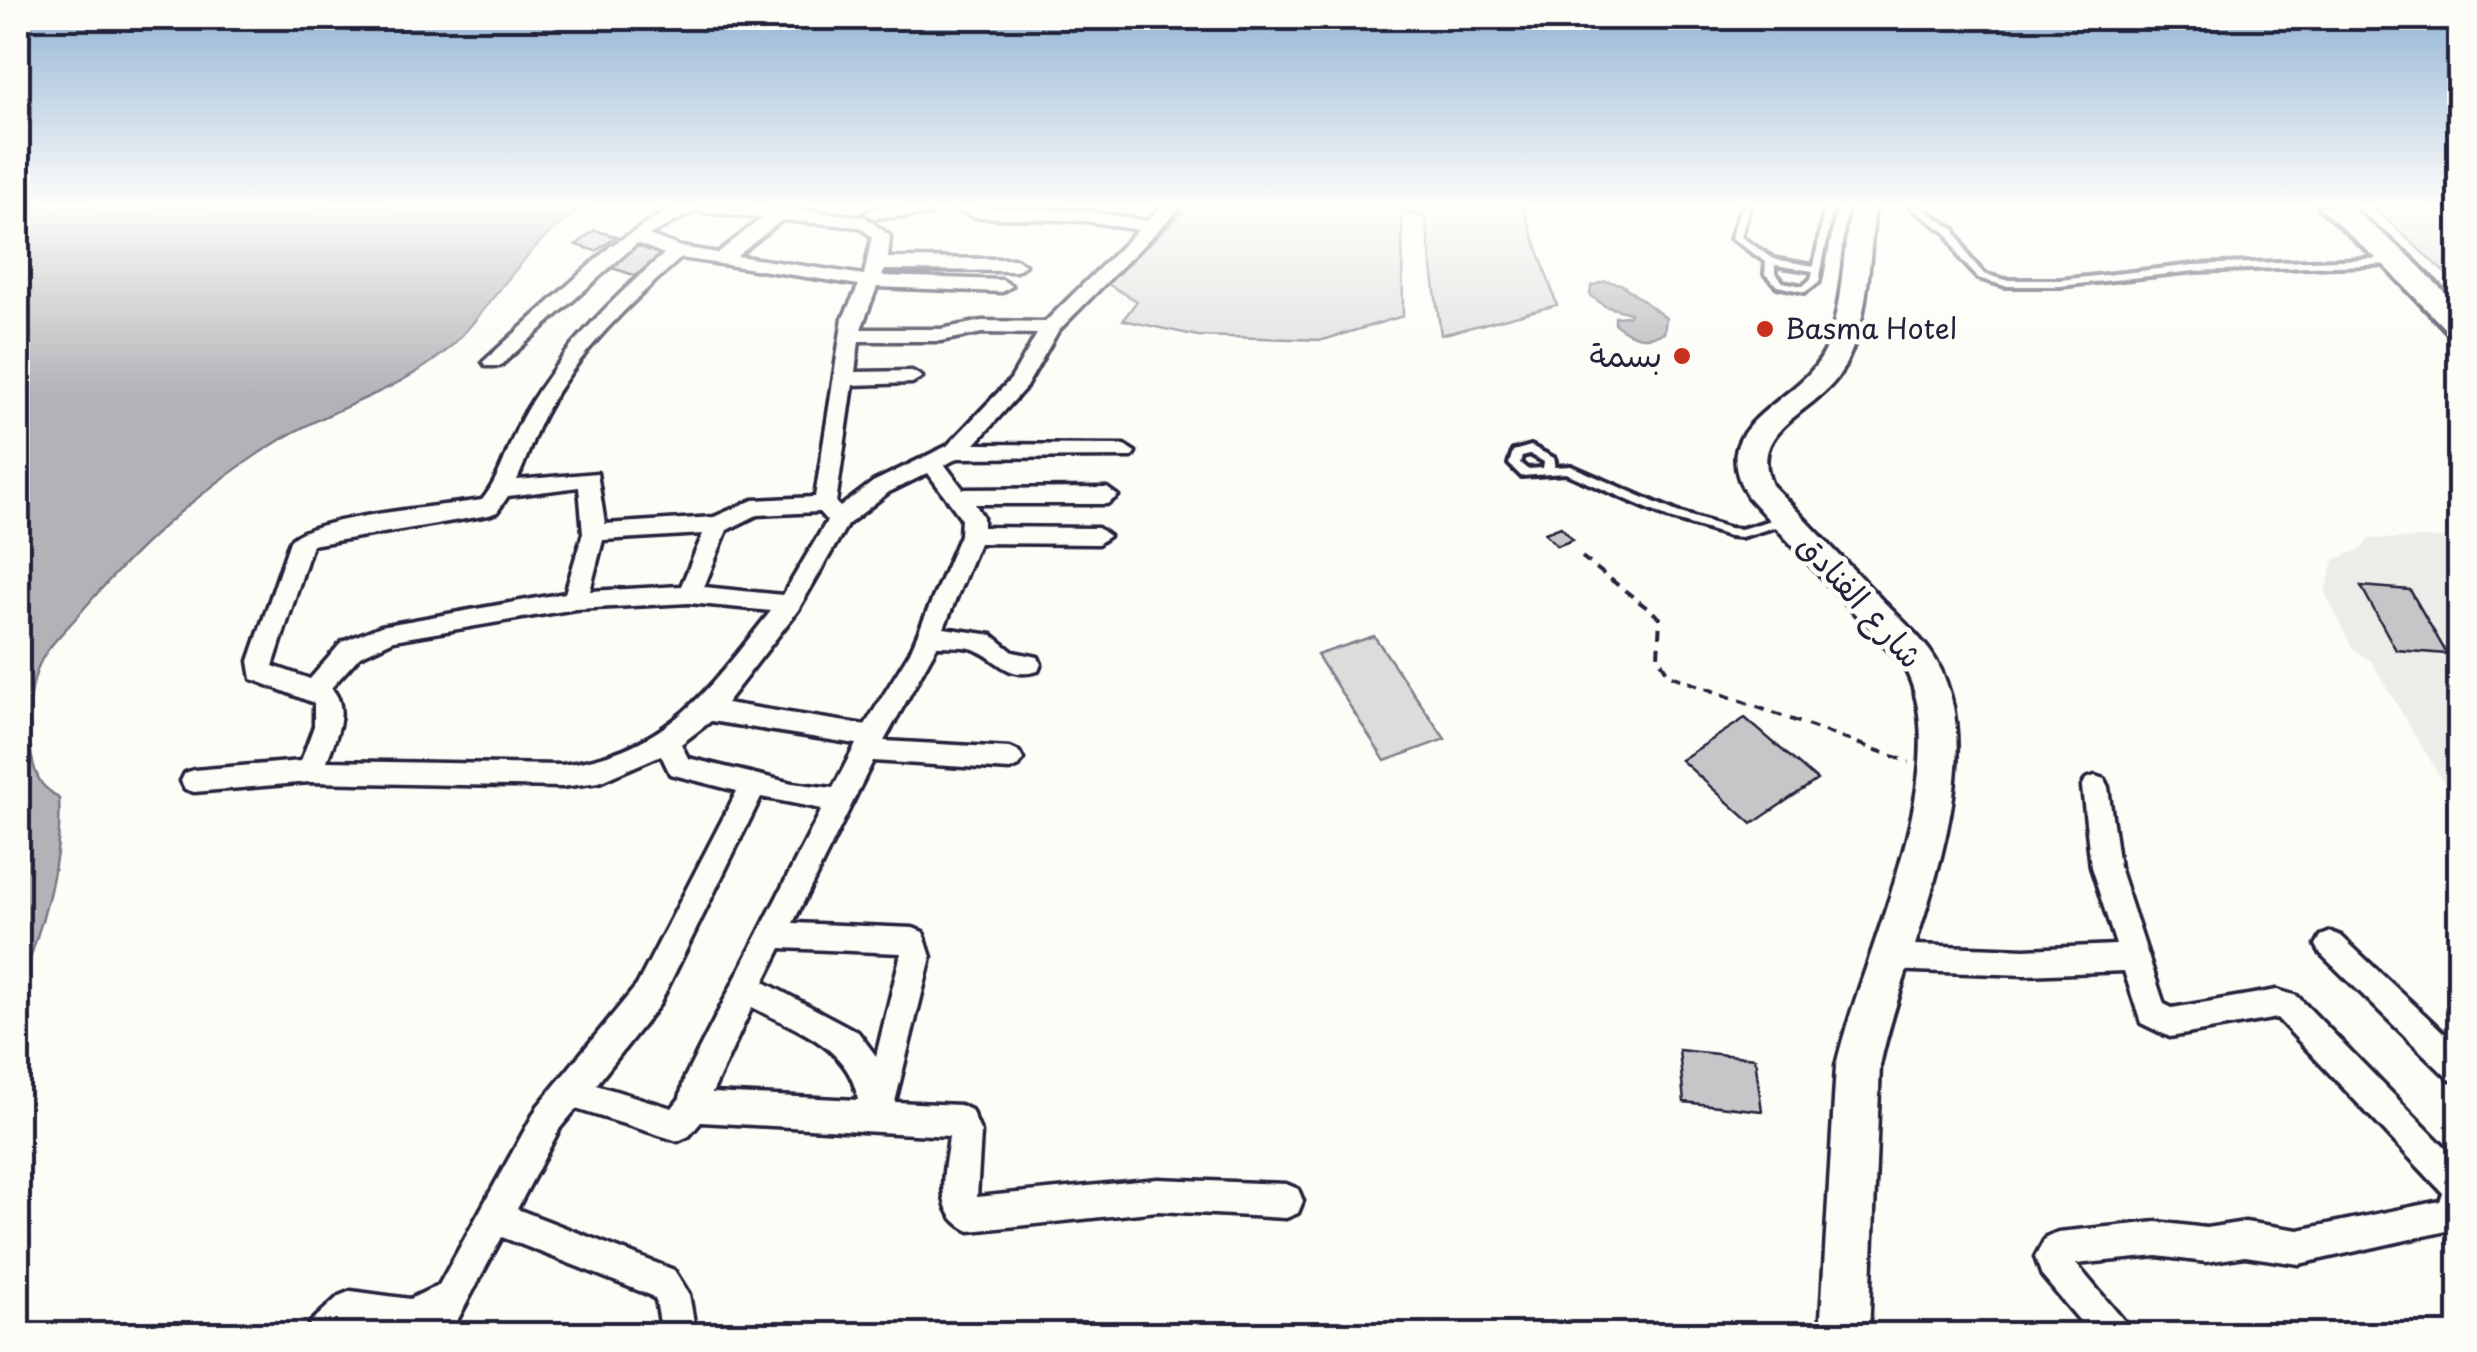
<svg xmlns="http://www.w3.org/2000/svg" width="2477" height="1352" font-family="'Playpen Sans','Playpen Sans Arabic',sans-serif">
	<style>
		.built { fill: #ecece9 }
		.green { fill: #dddcdb; stroke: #807f8b; stroke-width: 2.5 }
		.water { fill: #b2b2b7; stroke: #787885; stroke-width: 2.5 }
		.building { fill: #c6c6c8; stroke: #22223b; stroke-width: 2.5 }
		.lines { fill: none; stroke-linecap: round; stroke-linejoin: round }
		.lane-casing { stroke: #22223b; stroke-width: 8 }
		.street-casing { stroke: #22223b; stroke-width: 7 }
		.secondary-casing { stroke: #22223b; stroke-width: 7 }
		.primary-casing { stroke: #22223b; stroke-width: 8 }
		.path { stroke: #22223b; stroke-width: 4; stroke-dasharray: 10 8; stroke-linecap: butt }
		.lane { fill: #fdfcf7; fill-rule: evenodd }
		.street { fill: #fdfcf7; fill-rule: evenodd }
		.secondary { fill: #fdfcf7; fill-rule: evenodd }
		.primary { fill: #fdfcf7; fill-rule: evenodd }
		.poi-dot { fill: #c8321e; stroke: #fdfcf7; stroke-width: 4 }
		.labels { text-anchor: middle; stroke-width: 10; stroke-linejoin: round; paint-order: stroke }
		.far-poi-label { font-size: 28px; fill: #22223b; stroke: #fdfcf7; text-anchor: start }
		.poi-label { font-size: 32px; fill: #22223b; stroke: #fdfcf7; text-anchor: end }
		.street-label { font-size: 32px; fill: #22223b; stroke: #fdfcf7 }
	</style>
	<rect width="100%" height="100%" fill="#fdfcf7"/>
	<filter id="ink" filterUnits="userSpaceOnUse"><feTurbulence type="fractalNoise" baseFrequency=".01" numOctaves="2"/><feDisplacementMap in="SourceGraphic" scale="20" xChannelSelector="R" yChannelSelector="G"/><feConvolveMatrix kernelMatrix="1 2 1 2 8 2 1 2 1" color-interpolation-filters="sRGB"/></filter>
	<g filter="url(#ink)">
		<polygon class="built" points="2459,538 2459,808 2371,661 2352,648 2325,593 2334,560 2362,549 2368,539"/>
		<g class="green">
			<polygon points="1189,207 1523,207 1557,305 1441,335 1425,216 1402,214 1403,316 1323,340 1198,336 1123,320 1137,301 1106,283"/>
			<polygon points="2373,207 2459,207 2459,286"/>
			<polygon points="1374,636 1445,739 1385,761 1317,655"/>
		</g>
		<g class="water">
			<path d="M18,207H591C535,225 491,312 447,350C398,392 334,407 280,440C203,487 139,543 81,612C69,627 51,642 42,659C26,687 23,757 42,784C46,789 54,794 59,799C63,868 40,929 18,994Z"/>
			<path d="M1605,281L1621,284L1666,318L1664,333C1643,341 1632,337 1615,324V317L1629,316L1630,313L1605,306L1590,295L1591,286Z"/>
		</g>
		<g class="building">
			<polygon points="595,230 616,237 596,251 576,245"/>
			<polygon points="635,245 666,253 637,276 606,266"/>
			<polygon points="1561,527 1573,540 1557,546 1545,533"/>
			<polygon points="2361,586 2410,590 2447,654 2396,650"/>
			<polygon points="1745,718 1817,780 1752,824 1681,760"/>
			<polygon points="1679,1050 1755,1058 1762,1111 1684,1102"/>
		</g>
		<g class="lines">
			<defs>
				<g id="lane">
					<path d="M1741,207H1749L1741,237L1774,259L1814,266L1825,207H1833L1819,282L1805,292L1777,286L1765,274L1766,262L1731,238ZM1775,265L1813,271L1811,279L1803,286L1783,282L1775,273Z"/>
					<polygon points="1910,207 1920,207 1954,229 1969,257 1984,274 2005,280 2060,280 2194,265 2394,258 2399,261 2394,264 2194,271 2060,286 2005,286 1978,278 1960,258 1947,233"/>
					<path d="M1531,446L1554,458L1555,461L1554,467L1571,466L1677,512L1729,528L1741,529L1785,516L1791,520L1789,523L1741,537L1729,536L1669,518L1566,473L1521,476L1509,464L1513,451ZM1530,454L1544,462L1543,468L1527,469L1520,463L1522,456Z"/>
				</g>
				<g id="street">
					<path d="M673,207L779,208L865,217L890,236L888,258L1016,259L1025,265L1016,271L885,270L882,276L1002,280L1012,286L1002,292L877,287L861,329H941L982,321L1045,322L1138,230L1087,221L974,217L950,207L1087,211L1147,221L1162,207H1181L1058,331L1026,387L975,444L1124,445L1135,452L1132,457L958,458L945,465L963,489L1107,488L1118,496L1107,504H975L983,517V527L1098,528L1109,536L1098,544L979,543L944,628L992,635L1013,652L1038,657L1041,664L1038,671C1008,680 1000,661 978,651C968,645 949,647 937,646L884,741L1010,748L1019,752L1023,759L1019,766L1010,770L873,761L793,923L913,928L923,932L931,957L895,1102L960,1105L971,1110L981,1133L977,1197L1158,1179L1286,1184L1298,1189L1303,1201L1298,1213L1286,1218L1158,1211L970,1231C931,1214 945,1170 949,1136L701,1122L689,1136L678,1141L576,1109L560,1128L517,1209L674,1270L689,1294L696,1334H662L656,1300L650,1295L502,1237L450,1334H412L357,1326L348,1334H306L311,1322L339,1296L351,1291L410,1299L439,1285L538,1106L637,985L737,791L670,774L661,755L599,782L562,787L310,782L194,792L185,789L181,781L185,773L194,770L301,761L314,726V703L252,679L249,661L290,541C308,517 446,506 482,500C503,475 509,439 526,411C562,349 611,300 664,254L637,243L500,366H486L483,362L611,246ZM697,210L704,212L762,218L718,253L681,247L649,235ZM782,220L860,227L872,237L864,275L737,256ZM681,258L859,285L843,318L815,497L753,500L714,517L605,524L597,473L517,480C527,459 533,436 544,415C577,353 629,304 681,258ZM982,333L1037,334L1011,379L947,446L873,482L840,507L836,503L853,385L912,383L922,377L912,371L855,372L859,341H941ZM928,473L961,518L960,535L910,652L865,725L726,703L798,610L847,525L889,492ZM579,487L583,533L565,593L381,626L342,642L310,679L273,666L312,545L489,515L497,512L508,496ZM819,512L827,521L783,595L704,587L727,530L757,515ZM703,534L681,586L590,591L603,540ZM689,603L771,611C708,689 670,751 562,765L327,761C335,739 351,708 331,688L360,656L394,640L575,609ZM711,721L856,744L833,788L792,783L688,758L681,744ZM761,797L822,809L685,1077L680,1098L672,1108L596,1085L659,1005ZM781,948L901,953L876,1056L858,1032L764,982ZM752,1007C796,1030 850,1046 858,1100L712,1093Z"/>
					<polygon points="931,207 930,214 924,215 874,218 865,213 874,208"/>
					<polygon points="2095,776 2104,779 2108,787 2119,867 2164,1004 2172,1008 2277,990 2297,996 2460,1163 2460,1228 2299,1264 2245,1256 2206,1262 2157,1256 2076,1264 2125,1322 2130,1334 2091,1334 2042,1276 2035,1257 2046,1237 2058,1232 2157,1222 2206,1228 2245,1222 2299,1230 2440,1201 2443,1193 2277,1018 2170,1037 2141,1023 2124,971 2025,975 1887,970 1877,966 1872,957 1877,948 1887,944 2025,949 2116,945 2091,867 2082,787 2086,779"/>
					<polygon points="2331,932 2341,936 2460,1048 2460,1084 2449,1079 2321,954 2316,945 2321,936"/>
				</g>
				<path id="secondary" d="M1851,207H1875C1868,262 1870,331 1837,378C1811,414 1747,430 1772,485C1807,521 1842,558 1877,595C1894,613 1914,630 1929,650C2005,754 1903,951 1880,1066L1869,1334H1820L1836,1066C1860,959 1960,766 1904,667L1748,497C1699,418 1807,405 1828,344C1843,302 1843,251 1851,207Z"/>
				<polygon id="primary" points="2319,207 2350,207 2408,255 2460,308 2460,335 2449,333 2386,267"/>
			</defs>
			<use href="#lane" class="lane-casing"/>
			<use href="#street" class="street-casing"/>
			<use href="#secondary" class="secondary-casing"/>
			<use href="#primary" class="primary-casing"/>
			<polyline class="path" points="1582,557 1660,618 1658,657 1669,675 1909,762"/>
			<use href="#lane" class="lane"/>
			<use href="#street" class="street"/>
			<use href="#secondary" class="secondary"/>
			<use href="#primary" class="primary"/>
		</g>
	</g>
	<linearGradient id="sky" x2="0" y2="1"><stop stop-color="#92b3d4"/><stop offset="0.52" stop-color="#fefefb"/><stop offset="1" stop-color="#fefefb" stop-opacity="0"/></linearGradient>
	<rect width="2477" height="396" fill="url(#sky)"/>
	<g class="poi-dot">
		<circle cx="1765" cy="329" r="10"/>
		<circle cx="1682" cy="356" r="10"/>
	</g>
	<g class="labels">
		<g class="far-poi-label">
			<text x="1785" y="339">Basma Hotel</text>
		</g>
		<g class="poi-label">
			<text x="1662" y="367">بسمة</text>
		</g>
		<g class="street-label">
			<text transform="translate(1860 601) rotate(48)" y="11">شارع الفنادق</text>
		</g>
	</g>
	<rect width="2477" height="1352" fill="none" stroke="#fdfcf7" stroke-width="60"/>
	<rect x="30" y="30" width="2417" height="1292" fill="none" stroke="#22223b" stroke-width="4" filter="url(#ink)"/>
</svg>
